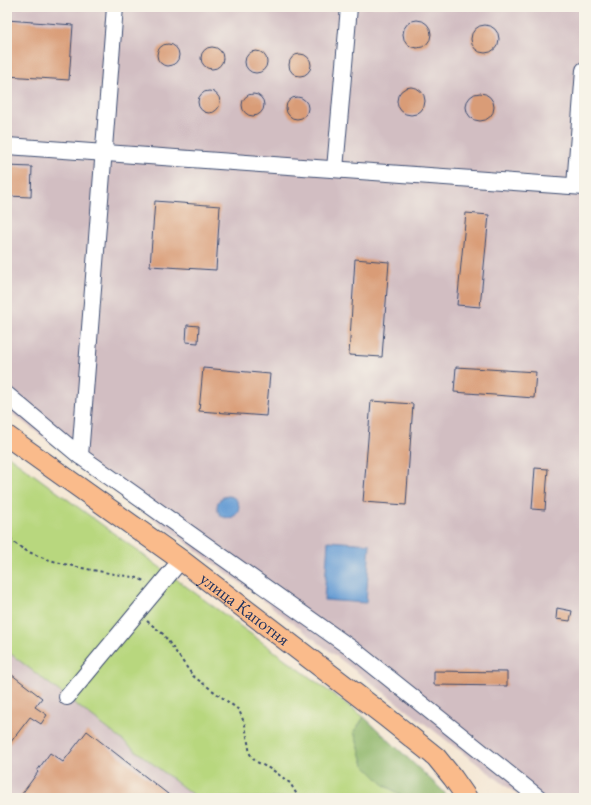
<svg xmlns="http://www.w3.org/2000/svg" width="591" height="805" font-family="'EB Garamond',serif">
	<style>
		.industrial { fill: #d2bec2 }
		.green { fill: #b8d77e; stroke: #6a836e }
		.forest { fill: #92b86d; stroke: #567466 }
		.water { fill: #679dd4; stroke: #416699 }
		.building { fill: #d99c77 }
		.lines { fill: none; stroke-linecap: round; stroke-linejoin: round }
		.minor-casing { stroke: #3c4b70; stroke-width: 18 }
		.major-casing { stroke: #3c4b70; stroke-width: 22 }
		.path { stroke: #3c4b70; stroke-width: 2; stroke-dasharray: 3 3; stroke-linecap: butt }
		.minor { stroke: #fff; stroke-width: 16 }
		.major { stroke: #fabb8b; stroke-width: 20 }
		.labels { text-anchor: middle; stroke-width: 3; stroke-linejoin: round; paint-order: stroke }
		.street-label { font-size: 18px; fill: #1b2f5e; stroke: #f7f3e8 }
	</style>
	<rect width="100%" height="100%" fill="#f7f3e8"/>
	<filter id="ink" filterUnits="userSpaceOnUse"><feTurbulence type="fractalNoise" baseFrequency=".025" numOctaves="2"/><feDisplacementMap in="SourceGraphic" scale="8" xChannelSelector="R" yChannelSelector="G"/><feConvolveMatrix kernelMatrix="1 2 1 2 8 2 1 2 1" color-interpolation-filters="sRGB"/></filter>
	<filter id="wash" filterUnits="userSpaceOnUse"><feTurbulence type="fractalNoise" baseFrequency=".012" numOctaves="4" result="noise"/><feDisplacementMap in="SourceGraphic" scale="16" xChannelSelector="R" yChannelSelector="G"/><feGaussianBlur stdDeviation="0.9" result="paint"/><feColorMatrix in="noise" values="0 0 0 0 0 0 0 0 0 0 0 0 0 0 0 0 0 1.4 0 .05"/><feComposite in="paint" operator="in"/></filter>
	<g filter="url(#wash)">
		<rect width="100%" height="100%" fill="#f5e7d4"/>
		<g class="industrial">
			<polygon points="7,7 584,7 584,798 522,798 251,591 7,410"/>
			<polygon points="7,651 84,709 197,798 7,798"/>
		</g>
		<polygon class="green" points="7,455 364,717 354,732 384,785 406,798 197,798 7,651"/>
		<polygon class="forest" points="364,717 444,792 448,798 406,798 384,785 364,765 354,732"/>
		<g class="water">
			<circle cx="228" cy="507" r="11"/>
			<polygon points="328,541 370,544 366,603 324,600"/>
		</g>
		<g id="blocks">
			<g class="building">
				<polygon points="7,20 73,25 69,80 7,76"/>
				<circle cx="417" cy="34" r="14"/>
				<circle cx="485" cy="39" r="14"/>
				<circle cx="168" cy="55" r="11"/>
				<circle cx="212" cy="58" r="11"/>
				<circle cx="256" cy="62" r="11"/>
				<circle cx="300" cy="65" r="11"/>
				<circle cx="411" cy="101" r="14"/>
				<circle cx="209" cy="102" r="11"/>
				<circle cx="480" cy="107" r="14"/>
				<circle cx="253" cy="105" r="11"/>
				<circle cx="297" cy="108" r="11"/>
				<polygon points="7,166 32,167 31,197 7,196"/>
				<polygon points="155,201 220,206 216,270 150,266"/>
				<polygon points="466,213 489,215 480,307 457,305"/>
				<polygon points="355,259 389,262 382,357 349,355"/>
				<polygon points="187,325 199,326 198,343 186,342"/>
				<polygon points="456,367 536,372 534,398 454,392"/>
				<polygon points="203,368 270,374 266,416 199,411"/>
				<polygon points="371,401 413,404 406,505 363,502"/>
				<polygon points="535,468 548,469 545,510 532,509"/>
				<polygon points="557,608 572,611 570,621 556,619"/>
				<polygon points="7,671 42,698 35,707 47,715 41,724 30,717 7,747"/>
				<polygon points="434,671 507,672 507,686 434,685"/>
				<polygon points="87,731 173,798 19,798 38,772 37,771 50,753 63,762"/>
			</g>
		</g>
	</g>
	<g filter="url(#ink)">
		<use href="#blocks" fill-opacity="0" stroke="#3c4b70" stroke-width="1"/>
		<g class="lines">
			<defs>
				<g id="minor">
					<polyline points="7,146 584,187"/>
					<polyline points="335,169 349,7"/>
					<polyline points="575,186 584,70"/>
					<polyline points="7,395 80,456 115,7"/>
					<polyline points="80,456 355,651 539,798"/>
					<polyline points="67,697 181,560"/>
				</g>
				<g id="major">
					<path id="s1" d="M7,436L181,560L386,717L436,757L453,778L467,798"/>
				</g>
			</defs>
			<use href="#minor" class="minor-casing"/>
			<use href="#major" class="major-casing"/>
			<g class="path">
				<path d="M7,534C10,537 12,541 16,544C40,564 106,572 138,578L146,582"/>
				<polyline points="147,621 163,634 193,676 239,710 245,725 250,754 255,761 274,771 290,783 299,798"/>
			</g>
			<use href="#minor" class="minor"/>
			<use href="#major" class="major"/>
		</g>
	</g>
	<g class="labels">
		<g class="street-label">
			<text dy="6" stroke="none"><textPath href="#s1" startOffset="294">улица Капотня</textPath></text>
		</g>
	</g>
	<rect width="591" height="805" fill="none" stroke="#f7f3e8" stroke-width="24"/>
</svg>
